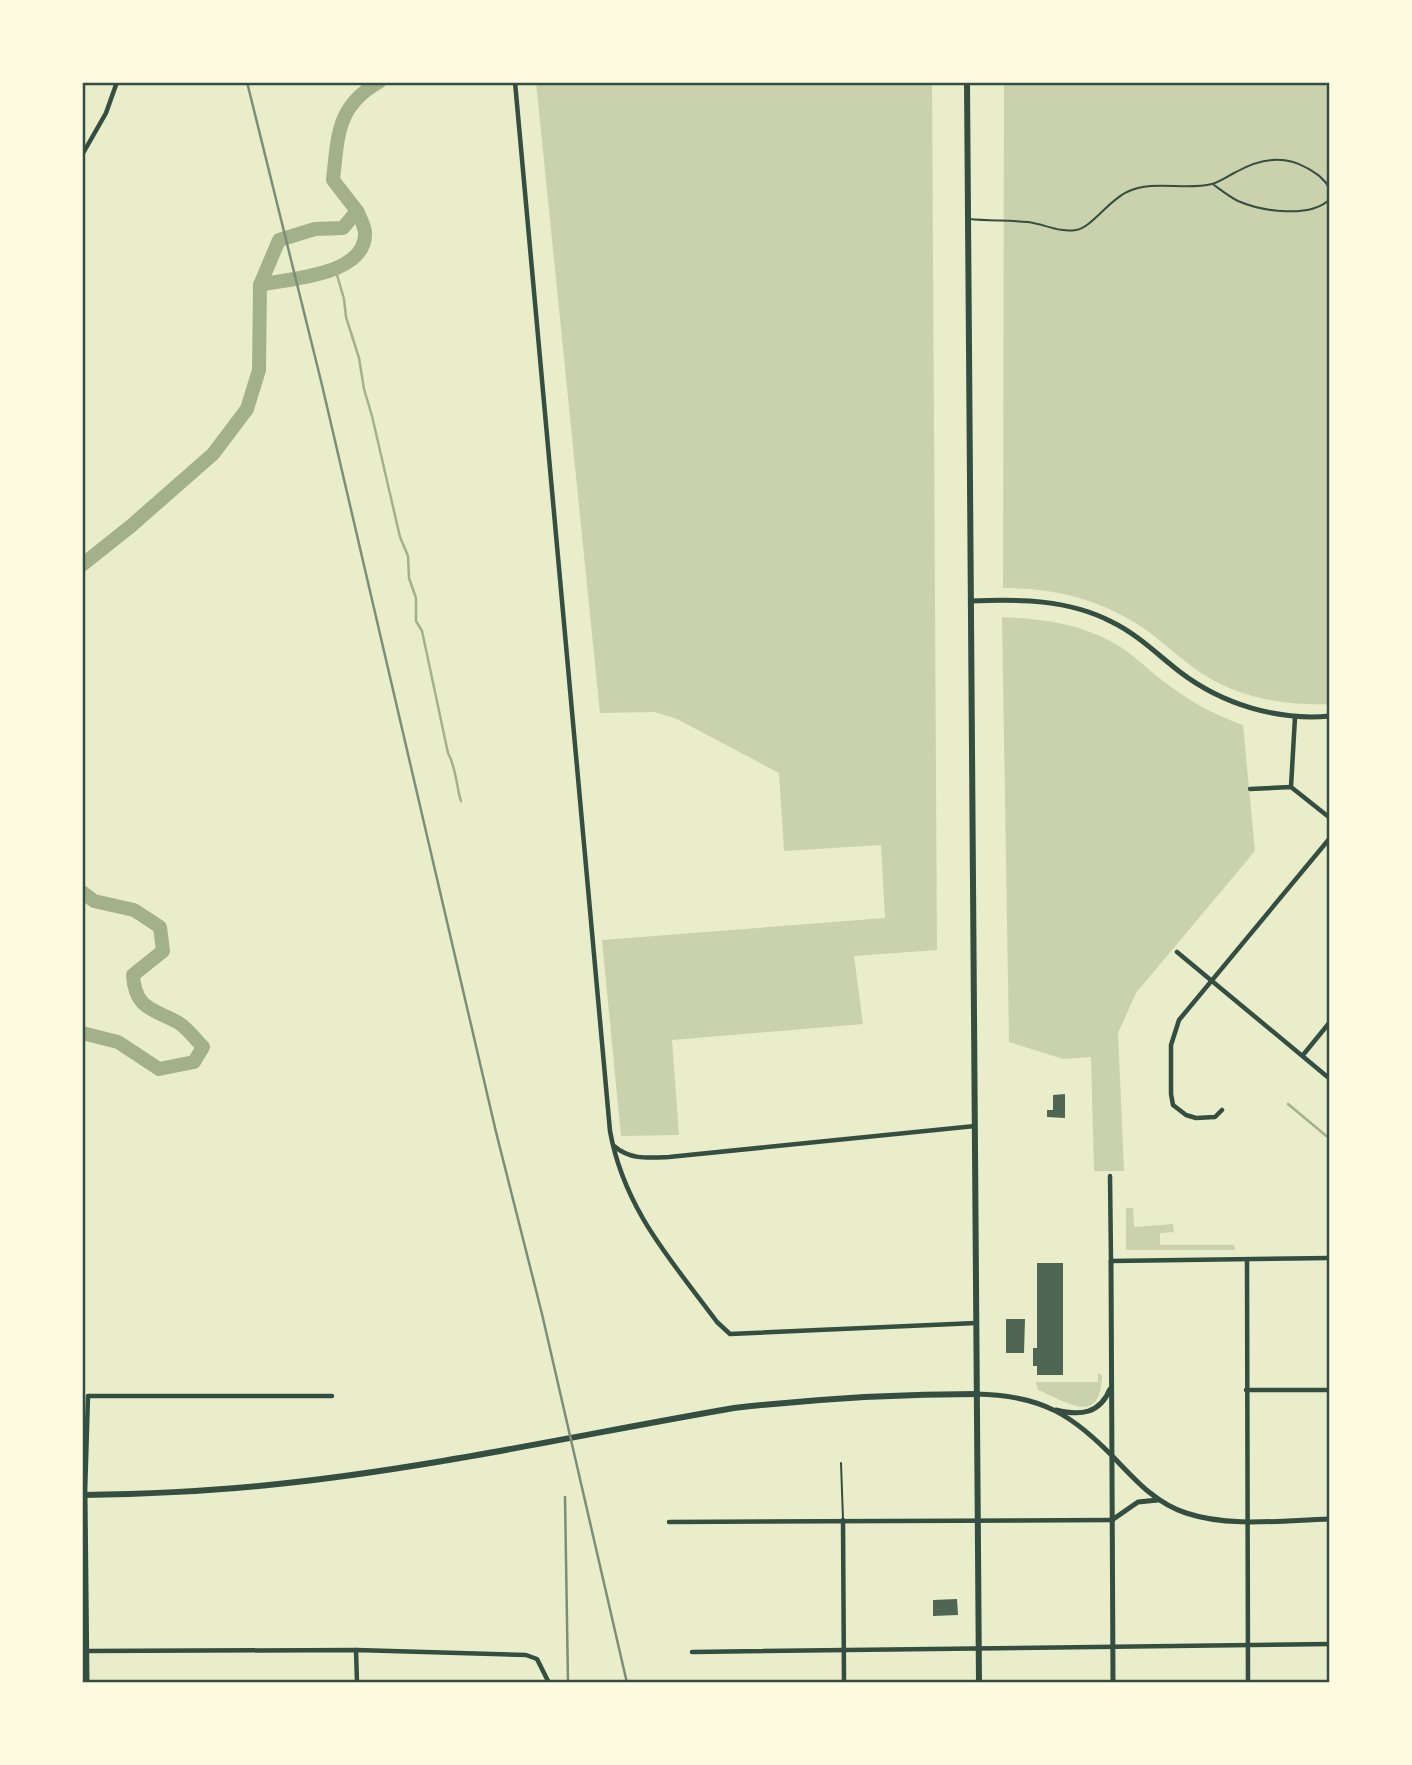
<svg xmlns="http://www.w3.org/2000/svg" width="1412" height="1765" font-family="'Libre Baskerville',serif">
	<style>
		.green { fill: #cad2ad }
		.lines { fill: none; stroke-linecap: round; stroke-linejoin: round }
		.stream { stroke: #a3b18a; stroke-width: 2.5 }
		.river { stroke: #a3b18a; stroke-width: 14 }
		.building { fill: #4f6655 }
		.service { stroke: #344e41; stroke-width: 2 }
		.minor { stroke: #344e41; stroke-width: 4.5 }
		.tertiary { stroke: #344e41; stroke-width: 5 }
		.secondary { stroke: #344e41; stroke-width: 5 }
		.primary { stroke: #344e41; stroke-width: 6 }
		.rail { stroke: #7c8e77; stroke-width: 2.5 }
		.neatline { fill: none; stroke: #344e41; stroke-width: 2.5 }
	</style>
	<rect width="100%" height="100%" fill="#e9edc9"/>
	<g class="green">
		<polygon points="536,82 932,82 937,950 854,956 863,1024 672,1040 679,1135 621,1136 602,940 885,918 881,845 784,851 779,773 677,719 654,712 600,713"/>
		<path d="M1004,82H1330V704C1284,706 1240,698 1201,673C1177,657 1157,635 1132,621C1092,597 1049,588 1003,588Z"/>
		<path d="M1002,617C1041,619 1077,623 1112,642C1131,652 1146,668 1163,681C1188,700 1214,715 1243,725L1255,851L1136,993L1118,1033L1124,1171H1094L1091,1057L1063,1059L1009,1042Z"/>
		<polygon points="1126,1208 1133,1208 1134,1227 1173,1224 1174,1232 1160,1233 1160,1245 1234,1245 1235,1250 1126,1250"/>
		<path d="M1098,1373L1102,1376C1100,1428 1066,1401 1038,1390L1036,1382H1098Z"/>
	</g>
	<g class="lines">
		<g class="stream">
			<path d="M335,268L344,299L346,317L359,358L364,389L372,416L400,537L408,556L409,578L416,598V621L422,631L448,753C456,767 456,785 461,801"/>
			<polyline points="1288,1104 1330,1139"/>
		</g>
		<g class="river">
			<path d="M260,285C289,278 367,276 365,232C364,225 360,217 357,211"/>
			<path d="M82,565L131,526L213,454L247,409L259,370L260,285L279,240L315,229L343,228L357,211L333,180C338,137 336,106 379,82"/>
			<path d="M82,892L94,901L134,910L160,927L163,951L133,975C135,1010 154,1009 179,1023C188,1029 196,1040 203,1047L194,1062L159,1069L118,1042L82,1033"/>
		</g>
	</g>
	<g class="building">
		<polygon points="1065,1094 1065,1118 1047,1117 1047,1110 1053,1110 1053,1095"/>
		<polygon points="1037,1263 1063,1263 1063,1375 1037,1375 1037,1366 1033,1366 1033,1348 1037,1348"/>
		<polygon points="1006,1319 1025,1319 1024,1353 1006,1353"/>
		<polygon points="957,1599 958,1615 933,1616 933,1600"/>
	</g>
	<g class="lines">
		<g class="service">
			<path d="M1214,185C1221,190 1230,197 1238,201C1261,211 1310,219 1330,199"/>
			<path d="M969,219C989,221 1009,220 1028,222C1044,224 1060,233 1076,230C1091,228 1109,200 1127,192C1154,179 1184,191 1212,184C1220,182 1228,176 1236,172C1259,159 1283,154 1307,168C1317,174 1324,178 1330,189"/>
			<polyline points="841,1463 843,1519"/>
		</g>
		<g class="minor">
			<path d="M515,82L610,1131C624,1209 671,1260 717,1322L730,1334L976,1323"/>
			<polyline points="82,155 106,113 117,82"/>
			<polyline points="1291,787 1295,717"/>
			<polyline points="1250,789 1291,787 1330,818"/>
			<polyline points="1177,952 1330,1079"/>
			<polyline points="1303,1055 1330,1022"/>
			<polyline points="1222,1110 1215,1117 1196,1118 1186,1115 1173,1105 1171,1094 1171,1045 1179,1020 1330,838"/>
			<path d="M614,1146C630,1160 648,1158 669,1157L975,1126"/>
			<polyline points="1110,1176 1111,1261 1330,1258"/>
			<polyline points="1247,1260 1248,1683"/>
			<polyline points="1246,1390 1330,1390"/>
			<polyline points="85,1495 88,1396 332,1396"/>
			<polyline points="843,1520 844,1683"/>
			<polyline points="669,1522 1112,1520"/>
			<polyline points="356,1650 357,1683"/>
			<polyline points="87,1651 356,1650 526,1655 537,1659 549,1683"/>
			<polyline points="692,1652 1330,1644"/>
		</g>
		<g class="tertiary">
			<path d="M971,601C1018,599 1068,599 1112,622C1137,634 1158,655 1180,672C1222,704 1277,721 1330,716"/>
			<polyline points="1111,1261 1113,1683"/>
			<path d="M1056,1410C1080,1416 1100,1414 1110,1389"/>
			<polyline points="85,1495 87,1683"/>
		</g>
		<g class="secondary">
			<path d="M976,1394C1042,1395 1074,1415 1119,1463C1139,1484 1158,1504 1186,1513C1231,1528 1284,1520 1330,1519"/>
			<polyline points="1112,1520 1138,1502 1158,1500"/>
		</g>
		<g class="primary">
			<polyline points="967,82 979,1683"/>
			<path d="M82,1495C148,1494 213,1491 278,1484C431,1468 583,1434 734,1408C815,1399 894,1394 976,1394"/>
		</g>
		<g class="rail">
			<polyline points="247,82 322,385 496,1132 542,1314 627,1683"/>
			<polyline points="565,1497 568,1683"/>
		</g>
	</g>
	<rect width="1412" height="1765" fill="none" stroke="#fefae0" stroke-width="168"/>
	<rect x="84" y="84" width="1244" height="1597" class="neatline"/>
</svg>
